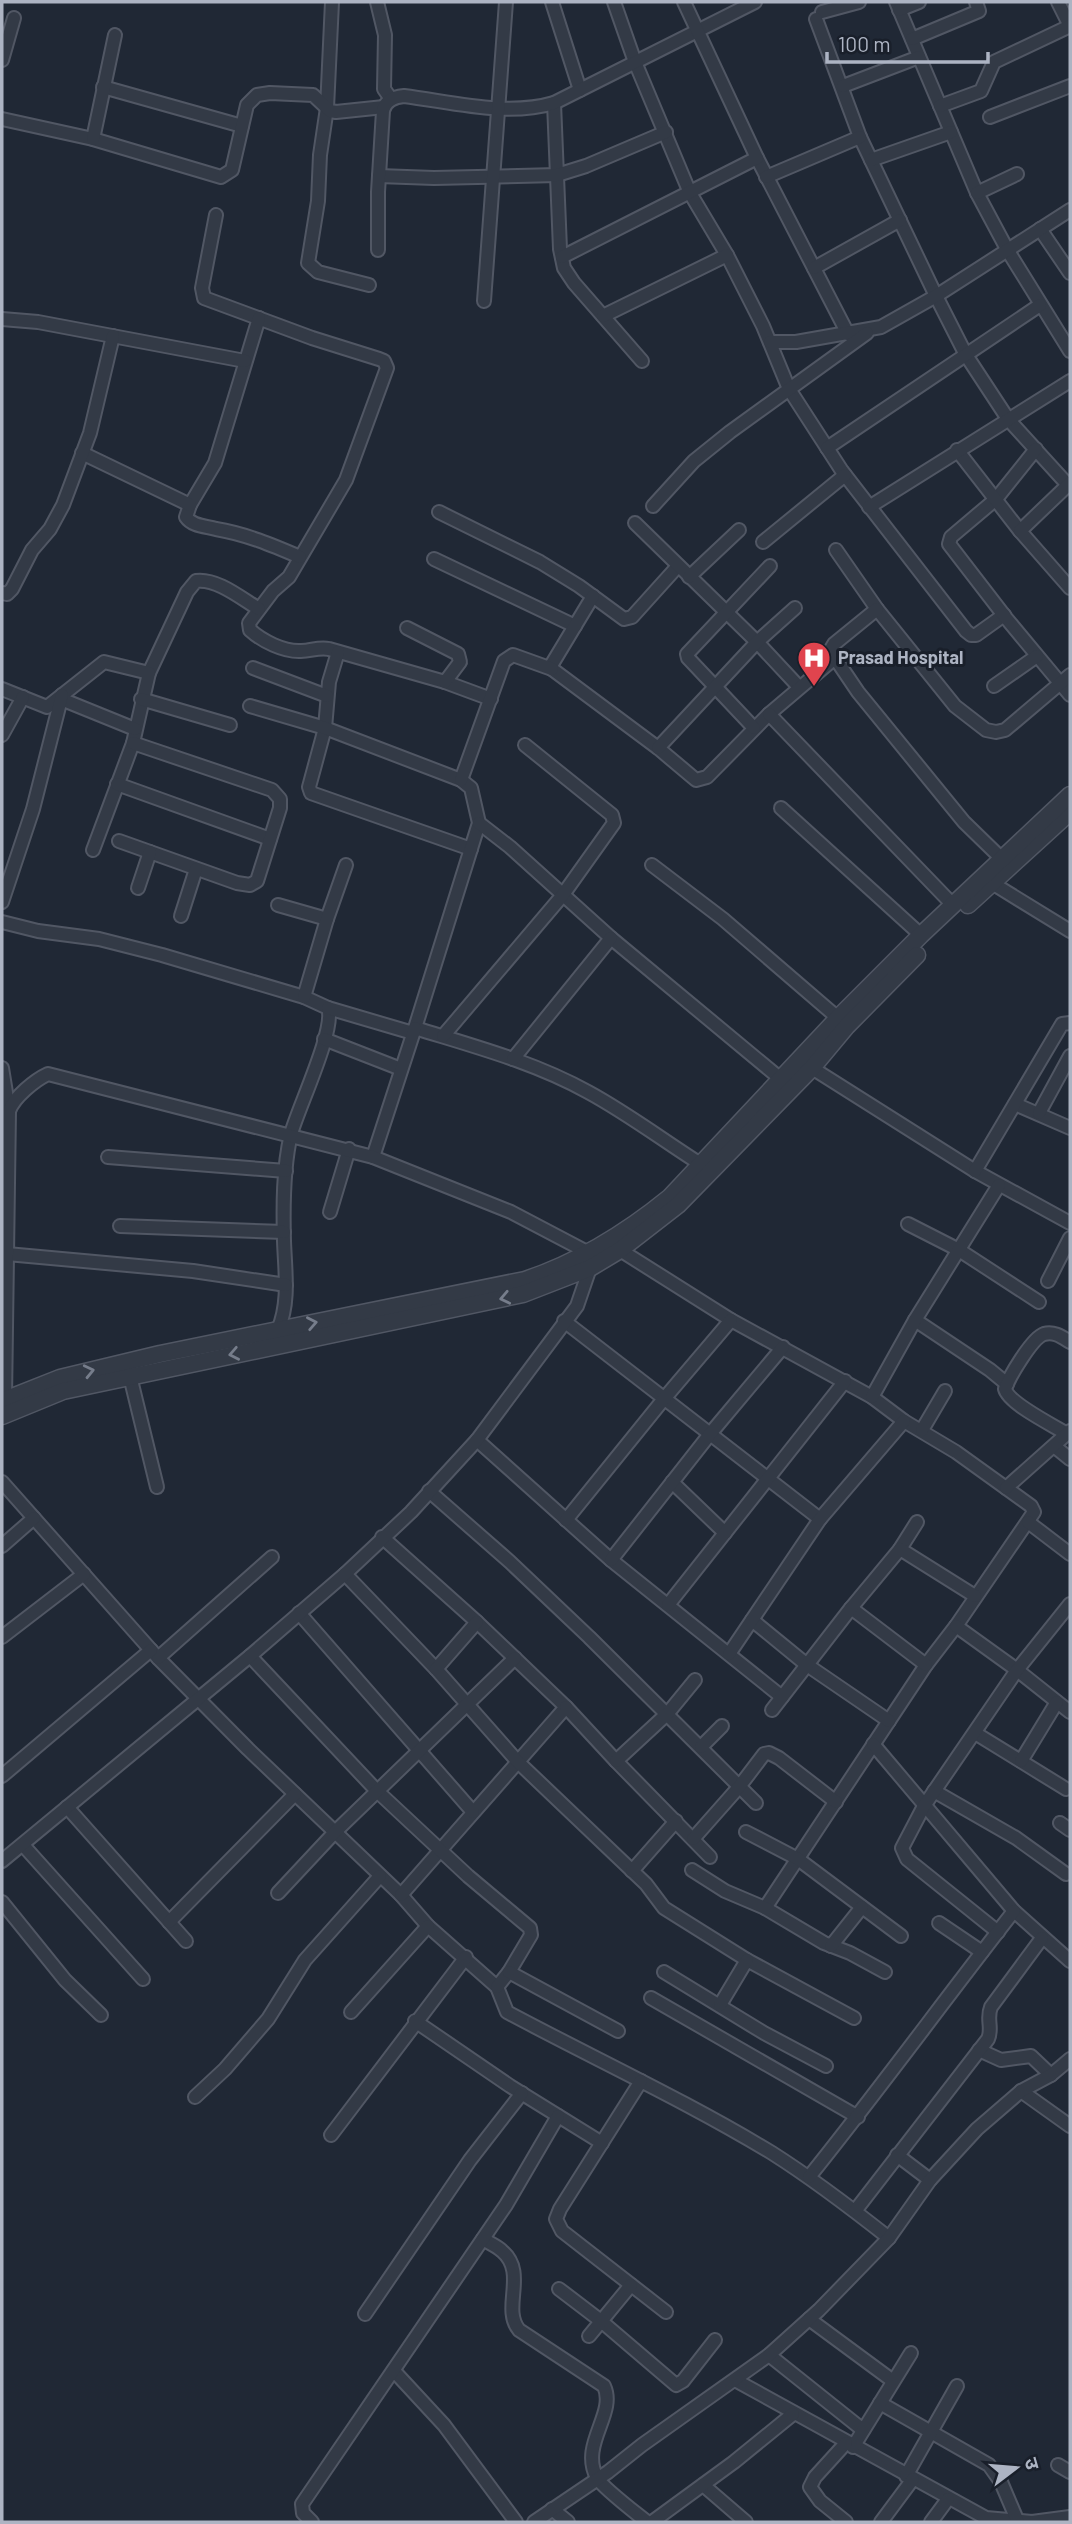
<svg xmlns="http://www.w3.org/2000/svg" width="1072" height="2524" font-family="Barlow,'Noto Sans Devanagari',sans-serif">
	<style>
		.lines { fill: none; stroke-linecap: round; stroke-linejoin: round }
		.minor-casing { stroke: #515764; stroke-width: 16 }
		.tertiary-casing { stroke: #515764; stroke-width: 19 }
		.minor { stroke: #333a46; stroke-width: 12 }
		.tertiary { stroke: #333a46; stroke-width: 16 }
		.oneway { stroke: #767d8b }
		.labels { text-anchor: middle; stroke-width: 6; stroke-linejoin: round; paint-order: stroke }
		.poi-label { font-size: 18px; font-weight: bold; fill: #adb4c3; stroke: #191f2a; text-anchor: start }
	</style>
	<rect width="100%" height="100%" fill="#202835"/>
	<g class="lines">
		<defs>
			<g id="minor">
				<polyline points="332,2 327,108 320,155 318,201 308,263 318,272 369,285"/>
				<polyline points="377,2 385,35 384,89 391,99"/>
				<polyline points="552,2 580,90"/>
				<polyline points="614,2 635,62 690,193 727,255 763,326 789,389 842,471 966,631 971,635 976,635 1004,615"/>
				<polyline points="896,2 977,193 1008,251 1070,351"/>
				<polyline points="1058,2 1070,26"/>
				<polyline points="899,10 919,2"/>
				<polyline points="822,12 859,2"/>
				<polyline points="816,19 860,137 936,296 966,355 1008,419 1068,485"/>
				<polyline points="912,39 979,11 976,2"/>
				<polyline points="2,60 14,18"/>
				<polyline points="843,86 919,57"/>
				<polyline points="103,87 242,126"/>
				<polyline points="554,103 560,249 564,268 574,283 642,361"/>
				<polyline points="940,106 981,91 994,62 1070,26"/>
				<polyline points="990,117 1070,86"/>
				<polyline points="2,119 93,139 221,177 232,170 247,105 257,95 270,93 313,95 330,111 336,112 384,107"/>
				<polyline points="93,139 115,35"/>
				<polyline points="757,158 848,334"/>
				<polyline points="871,160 951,132"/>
				<polyline points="379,176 434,178 557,175 586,166 666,132"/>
				<polyline points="766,177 860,137"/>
				<polyline points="977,193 1017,174"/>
				<path d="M216,215L202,288L204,298L312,338L379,359L384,361L387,368L346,480L289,577L273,591L249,623L250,630C262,641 284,652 301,651C311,651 318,647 329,649L445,682L491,699"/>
				<polyline points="1040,229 1070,273"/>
				<path d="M378,250V192L383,111C385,101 393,97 404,96C452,102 506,117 554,103L755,2"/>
				<polyline points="562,257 757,158 684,2"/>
				<polyline points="814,268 900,220"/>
				<polyline points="484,301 506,2"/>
				<polyline points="603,316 727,255"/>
				<path d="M259,318L215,463L190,505L186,517C192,526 205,526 216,529C246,534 272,545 300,557"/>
				<polyline points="2,319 38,322 245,361"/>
				<polyline points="770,342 796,342 881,327 936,296 1070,210"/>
				<polyline points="827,448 1040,305"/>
				<polyline points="1036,449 996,499 951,537 949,544 1006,618 1070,695"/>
				<polyline points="957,450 1020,531"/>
				<polyline points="82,453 190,505"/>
				<polyline points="1070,483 1020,531 1070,588"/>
				<polyline points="653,506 694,461 730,432 867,333"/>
				<polyline points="869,507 1070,381"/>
				<polyline points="439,512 540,562 579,586 624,619 632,617 678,566"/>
				<polyline points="635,523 757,642 799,687"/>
				<polyline points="763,542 845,475"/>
				<polyline points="836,550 877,609 955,706 986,730 996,732 1005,730 1070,675"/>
				<polyline points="434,559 575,626"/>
				<polyline points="689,577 739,530"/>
				<polyline points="2,593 7,594 12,589 32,550 50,529 63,505 90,433 113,336"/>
				<polyline points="593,596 552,664 552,669 658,748 696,780 707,777 769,714 835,658"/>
				<polyline points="877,609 834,644 831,649 833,655 858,692 964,822 1001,858"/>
				<polyline points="407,628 458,654 460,662 445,682"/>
				<polyline points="338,652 329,682 325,728 309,787 311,793 471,849"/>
				<polyline points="253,668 327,696"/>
				<path d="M149,673L187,592L196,581C217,578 242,599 259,609"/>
				<polyline points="994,686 1037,656"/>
				<polyline points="2,689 47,707 104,662 149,673 133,743 93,850"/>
				<polyline points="61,699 135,729"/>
				<polyline points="141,699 230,725"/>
				<path d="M250,706L325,728L461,780L471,788L479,823L415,1028C473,1046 534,1062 588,1092C627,1113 664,1141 702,1165"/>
				<polyline points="769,714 953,905"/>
				<polyline points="754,728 688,658 687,654 770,566"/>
				<polyline points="2,735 23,697"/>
				<polyline points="658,748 757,642 795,608"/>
				<polyline points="461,780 504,661 513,655 552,669"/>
				<polyline points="117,784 270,839"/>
				<polyline points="781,808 921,935"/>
				<polyline points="479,823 510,847 611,938 782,1080"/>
				<polyline points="119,841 237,883 250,885 257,881 280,808 280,799 272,790 133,743"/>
				<polyline points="652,865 723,919 838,1018"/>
				<polyline points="992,883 1070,931"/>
				<polyline points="138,888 150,852"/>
				<polyline points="2,902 33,809 62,695"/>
				<polyline points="278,905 327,919"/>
				<polyline points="181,916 196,869"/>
				<path d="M2,922L38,931L99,939L162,955L304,997L328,1008C336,1029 298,1108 291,1134C283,1168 283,1206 284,1241C285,1271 290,1302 278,1330"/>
				<polyline points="304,997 327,919 346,865"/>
				<polyline points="328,1008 413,1033"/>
				<polyline points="443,1036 562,896 614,823 612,815 525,745"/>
				<polyline points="324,1039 401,1069"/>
				<polyline points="513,1059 611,938"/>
				<polyline points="2,1068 9,1111"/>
				<polyline points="812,1068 975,1171 1070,1223"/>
				<polyline points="1015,1104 1070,1128"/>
				<polyline points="1039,1113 1070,1056"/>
				<polyline points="108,1157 286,1171"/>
				<polyline points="373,1157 415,1028"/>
				<polyline points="975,1171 1062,1024 1070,1023"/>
				<polyline points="330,1212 349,1149"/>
				<polyline points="908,1224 959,1250 1039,1302"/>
				<polyline points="120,1226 284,1232"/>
				<polyline points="620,1250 731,1320 872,1397 904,1421 956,1452 1031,1506 1034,1512 956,1626 926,1665 765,1908"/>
				<polyline points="7,1254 193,1271 286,1285"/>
				<polyline points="1048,1281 1070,1238"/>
				<polyline points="915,1320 990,1370 1007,1384"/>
				<polyline points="564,1321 820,1519"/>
				<polyline points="130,1376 157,1487"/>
				<polyline points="872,1397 915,1320 999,1185"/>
				<path d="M5,1400L9,1111C14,1097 35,1080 48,1074L373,1157L511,1212L589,1253"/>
				<polyline points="922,1430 945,1391"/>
				<path d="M1067,1434C1053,1425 1009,1404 1005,1389C1009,1377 1032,1338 1044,1334C1054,1331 1062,1337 1070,1342"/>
				<polyline points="477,1440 611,1560 782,1697"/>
				<polyline points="1054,1446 1070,1459"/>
				<path d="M2,1482L158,1658L248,1749L401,1895L428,1926L497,1987L507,2012C595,2059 686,2101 772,2153C813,2179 851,2208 889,2238"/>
				<polyline points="672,1482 725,1533"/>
				<polyline points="1006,1488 1070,1431"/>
				<polyline points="429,1491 510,1562 589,1637 756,1803"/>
				<polyline points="566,1520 663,1400 731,1320"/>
				<polyline points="1028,1522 1070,1554"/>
				<polyline points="382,1537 477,1622 566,1707 401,1895"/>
				<polyline points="2,1546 34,1518"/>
				<polyline points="900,1549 917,1522"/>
				<polyline points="611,1560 710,1434 783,1347"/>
				<polyline points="345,1574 436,1669"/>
				<polyline points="668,1605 845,1381"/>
				<polyline points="851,1608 926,1665"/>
				<polyline points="299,1613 473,1812"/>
				<polyline points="752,1620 807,1665 889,1721"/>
				<polyline points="477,1622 436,1669 518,1762 646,1884 664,1908 747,1960 854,2018"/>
				<polyline points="956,1626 1017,1670 1070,1712"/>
				<polyline points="2,1637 84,1574"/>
				<polyline points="729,1654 820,1519 904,1421"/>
				<polyline points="250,1656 377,1791 468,1876 530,1928 531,1935 509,1972 497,1987"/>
				<polyline points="158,1658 272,1557"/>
				<polyline points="566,1707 616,1761 710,1857"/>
				<polyline points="772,1710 851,1608 900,1549 975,1596"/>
				<polyline points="975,1733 1066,1789"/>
				<polyline points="873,1744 1014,1911 1070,1961"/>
				<polyline points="701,1747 722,1726"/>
				<polyline points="616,1761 668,1713 695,1680"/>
				<polyline points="1021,1761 1057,1702"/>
				<polyline points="2,1776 151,1650"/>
				<polyline points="934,1791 1016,1838 1066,1874"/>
				<polyline points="67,1807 186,1941"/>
				<polyline points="1060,1823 1070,1830"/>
				<polyline points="746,1832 798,1859 901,1936"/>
				<polyline points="693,1839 739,1787 764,1754 769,1753 779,1758 836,1802"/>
				<polyline points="23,1845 143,1979"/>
				<polyline points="2,1861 250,1656 345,1574 411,1512 477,1440 577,1306 590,1268"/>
				<polyline points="692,1870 725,1891 765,1908 824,1943 850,1953 885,1972"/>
				<polyline points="632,1871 676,1821"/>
				<polyline points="278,1893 335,1832 515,1658"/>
				<polyline points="2,1902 65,1980 101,2015"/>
				<polyline points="169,1922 295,1794"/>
				<polyline points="939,1923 982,1952"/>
				<polyline points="998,1932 907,1859 902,1848 924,1806 1017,1670 1070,1604"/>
				<polyline points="831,1946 862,1907"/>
				<polyline points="509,1972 618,2031"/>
				<polyline points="664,1972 764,2033 826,2066"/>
				<polyline points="651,1998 858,2117"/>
				<polyline points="720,2005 747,1960"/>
				<polyline points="351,2012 428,1926"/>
				<polyline points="415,2021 510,2086 602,2143"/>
				<polyline points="979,2050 1001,2060 1031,2056 1051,2075"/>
				<polyline points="641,2081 560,2209 556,2219 562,2231 666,2312"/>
				<polyline points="1021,2091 1070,2126"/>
				<polyline points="195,2097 225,2069 268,2019 305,1960 380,1876"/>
				<polyline points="331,2135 466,1957"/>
				<polyline points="897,2155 930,2180"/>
				<path d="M809,2177C879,2090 945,1999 1014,1911"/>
				<path d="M855,2211L988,2039C993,2028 986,2019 991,2007L1042,1938"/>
				<path d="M483,2239C489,2243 497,2246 502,2251C528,2273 501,2308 519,2330L604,2386C617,2414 579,2444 597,2478C603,2488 636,2513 647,2522"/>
				<polyline points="559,2289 601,2321 676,2385 683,2381 715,2340"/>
				<polyline points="365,2314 470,2160 522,2093"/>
				<polyline points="809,2319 893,2381"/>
				<polyline points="589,2336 631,2285"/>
				<polyline points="769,2355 863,2430"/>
				<polyline points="394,2371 444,2425 516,2522"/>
				<polyline points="735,2380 986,2518 1032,2522 1070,2517"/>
				<polyline points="880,2403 989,2465 1001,2482 1018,2522"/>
				<polyline points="853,2447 911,2353"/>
				<polyline points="1058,2465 1070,2472"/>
				<polyline points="906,2476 957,2386"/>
				<polyline points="703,2485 746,2522"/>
				<polyline points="552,2509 568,2522"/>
				<polyline points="312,2522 303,2513 302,2504 506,2205 558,2116"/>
				<polyline points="534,2522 608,2472 642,2445 769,2355 819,2310 889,2238 930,2180 977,2129 1021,2091 1051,2075 1070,2059"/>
				<polyline points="652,2522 734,2462 793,2414"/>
				<polyline points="846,2522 820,2501 810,2487 815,2477 846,2443"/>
				<polyline points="881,2522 913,2479"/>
				<polyline points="931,2522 948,2499"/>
			</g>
			<g id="tertiary">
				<polyline points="968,905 1070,812"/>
				<path d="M2,1401L60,1378L160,1354L525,1280C579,1262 626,1233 670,1197L838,1018L921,935L1070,795"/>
				<polyline points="2,1416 63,1391 523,1294 590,1268 620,1250 678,1205 812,1068 847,1026 917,955"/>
			</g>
		</defs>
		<use href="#minor" class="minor-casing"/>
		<use href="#tertiary" class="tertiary-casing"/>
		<use href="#minor" class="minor"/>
		<use href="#tertiary" class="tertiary"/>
	</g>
	<defs><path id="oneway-chevron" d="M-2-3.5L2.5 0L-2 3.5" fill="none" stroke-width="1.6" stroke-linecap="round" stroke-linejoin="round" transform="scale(1.75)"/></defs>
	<g class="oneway">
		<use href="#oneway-chevron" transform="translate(505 1298) rotate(168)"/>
		<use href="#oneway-chevron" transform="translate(312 1323) rotate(-11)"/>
		<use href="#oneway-chevron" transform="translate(234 1354) rotate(169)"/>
		<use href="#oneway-chevron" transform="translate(89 1371) rotate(-13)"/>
	</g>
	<defs>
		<symbol id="hospital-pin" viewBox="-11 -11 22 30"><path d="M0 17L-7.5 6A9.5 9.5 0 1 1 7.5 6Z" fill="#e0444e" stroke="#191f2a"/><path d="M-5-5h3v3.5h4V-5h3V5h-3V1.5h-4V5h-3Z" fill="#fff"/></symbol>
	</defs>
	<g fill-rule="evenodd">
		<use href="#hospital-pin" x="795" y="639" width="38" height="52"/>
	</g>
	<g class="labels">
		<g class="poi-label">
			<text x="838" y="664">Prasad Hospital</text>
		</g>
	</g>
	<rect width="1072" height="2524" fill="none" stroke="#adb4c3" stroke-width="7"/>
	<g transform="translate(1016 2468) rotate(74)" stroke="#191f2a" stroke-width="5" paint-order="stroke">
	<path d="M0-5L12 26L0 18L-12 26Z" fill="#adb4c3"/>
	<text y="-10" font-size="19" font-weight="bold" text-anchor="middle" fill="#adb4c3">उ</text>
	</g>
	<path d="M827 52v10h161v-10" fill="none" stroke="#adb4c3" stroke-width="3.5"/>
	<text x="838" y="52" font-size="21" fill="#adb4c3" stroke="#191f2a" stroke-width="5" paint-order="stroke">100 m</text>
</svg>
